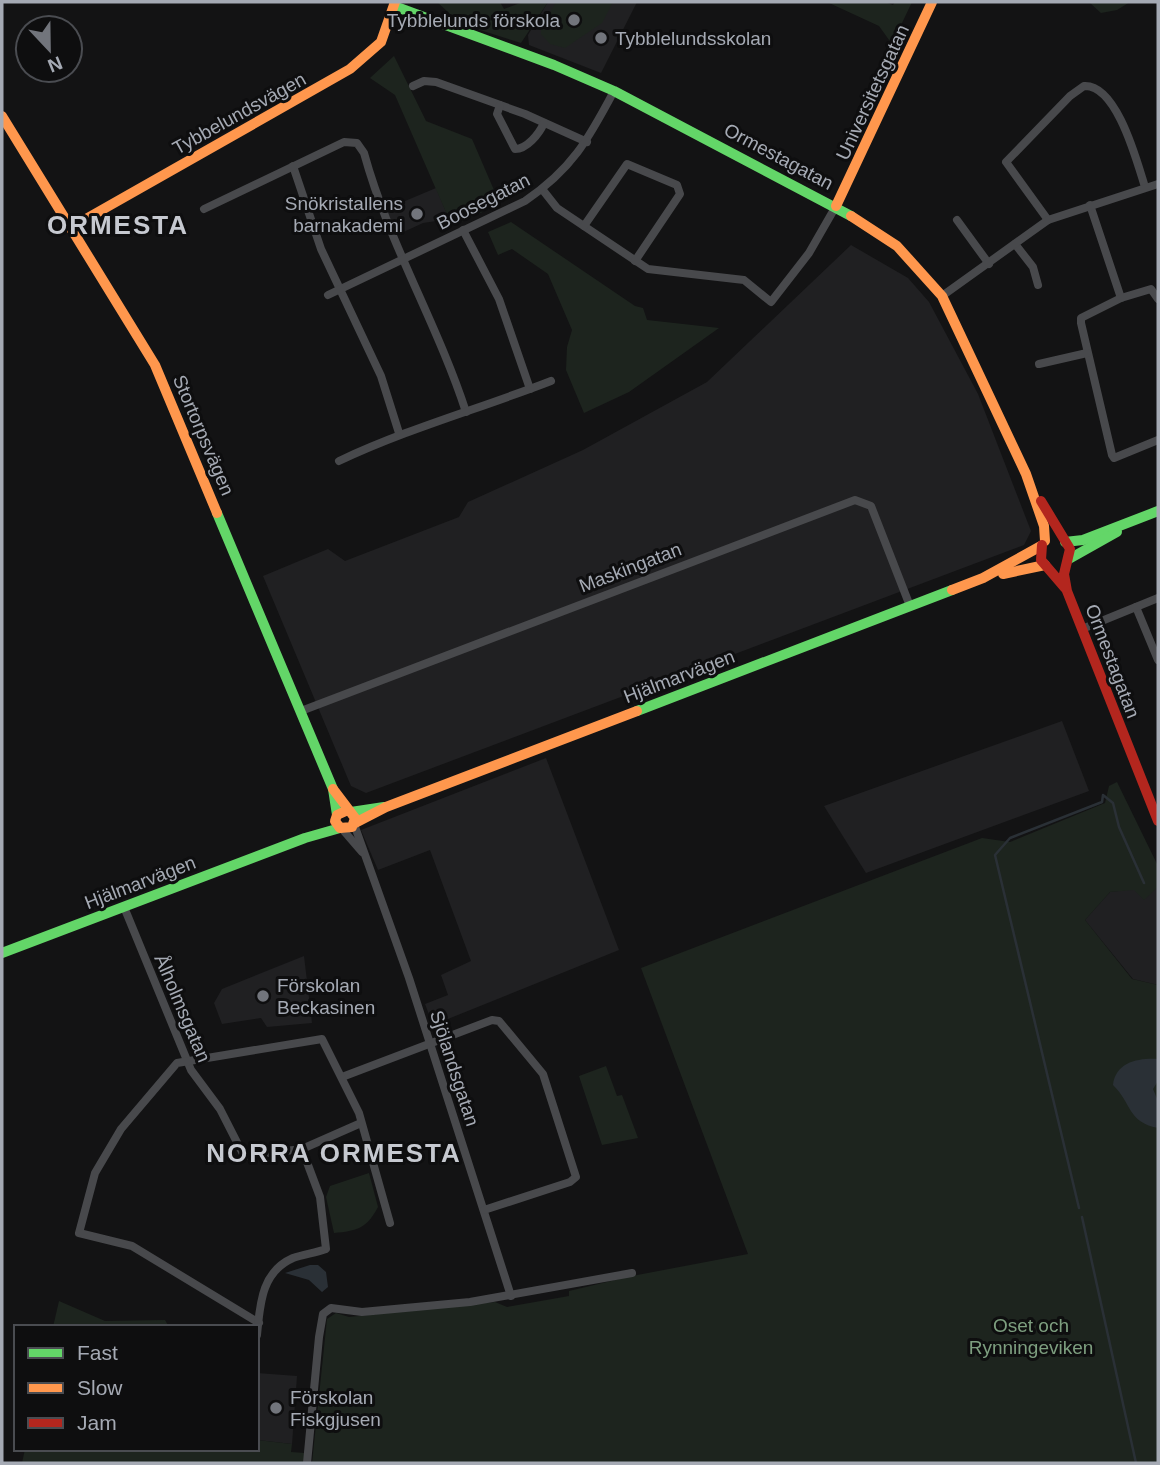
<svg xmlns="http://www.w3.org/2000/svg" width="1160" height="1465" font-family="Helvetica,sans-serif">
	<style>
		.built { fill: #202022 }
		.green { fill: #1d241e }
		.water { fill: #2a3036 }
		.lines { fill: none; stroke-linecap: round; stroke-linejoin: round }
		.stream { stroke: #2a3036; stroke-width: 2.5 }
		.street { stroke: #48494c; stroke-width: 8 }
		.fast { stroke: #63d668; stroke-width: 10 }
		.slow { stroke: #ff974d; stroke-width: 10 }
		.jam { stroke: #b3261e; stroke-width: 10 }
		.poi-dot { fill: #72757c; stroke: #0e0e0f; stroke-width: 2.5 }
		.labels { text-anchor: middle; stroke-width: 6; stroke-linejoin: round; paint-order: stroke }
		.poi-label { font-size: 19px; fill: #a5aab4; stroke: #0e0e0f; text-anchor: start }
		.street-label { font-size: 19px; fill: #a5aab4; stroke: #0e0e0f }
		.park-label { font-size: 19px; fill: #7d9e7f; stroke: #0e0e0f }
		.district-label { font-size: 26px; font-weight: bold; letter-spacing: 2px; fill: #c6c9d0; stroke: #0e0e0f }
	</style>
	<rect width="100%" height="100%" fill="#131314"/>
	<g class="built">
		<polygon points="548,2 637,2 601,73 529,45 528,35"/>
		<polygon points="436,188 449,219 423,223 397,235 386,209"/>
		<polygon points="851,245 908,278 929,302 978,394 1031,531 1024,545 366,793 351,786 263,576 328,549 345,561 459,517 468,502 583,450 707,382"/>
		<polygon points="1062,721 1089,791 866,873 824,806"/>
		<polygon points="546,758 619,950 433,1025 425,1004 448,995 441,975 471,961 430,850 378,870 361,830"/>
		<polygon points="1157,886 1158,887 1158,985 1133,979 1085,920 1110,892"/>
		<polygon points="304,956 312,1023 267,1027 261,1018 222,1024 214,1003 222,989"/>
		<polygon points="257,1373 297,1376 292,1444 257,1440"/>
	</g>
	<g class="green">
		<polygon points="437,2 500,2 504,9 523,2 548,2 521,43 461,24"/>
		<polygon points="556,2 613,2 602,23 565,48 550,44 541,34 541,27"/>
		<polygon points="827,2 885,2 893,5 895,2 912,2 892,44 879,26"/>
		<polygon points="1089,2 1130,2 1117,10 1101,13"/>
		<polygon points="394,56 426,121 472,139 500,204 452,226 395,95 370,78"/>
		<polygon points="511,222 635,306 643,308 647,320 719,328 629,392 584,413 566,370 567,347 572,330 548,274 512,249 498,255 488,232"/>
		<polygon points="1117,782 1158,866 1158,887 1144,900 1134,890 1110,892 1085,920 1132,979 1158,985 1158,1463 312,1463 327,1319 336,1313 349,1317 495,1302 507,1307 569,1296 569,1291 632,1276 748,1254 641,968 982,838 1010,842 1105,803 1109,786"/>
		<polygon points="606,1066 617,1096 622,1095 638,1138 602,1145 579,1076"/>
		<path d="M369,1173L378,1207C367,1228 357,1231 334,1233L326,1197L330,1186Z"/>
		<polygon points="59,1301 105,1321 165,1320 169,1327 53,1327"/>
		<polygon points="257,1440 292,1444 291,1452 305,1453 304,1463 22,1463 25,1449 257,1449"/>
	</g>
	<g class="water">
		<path d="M1158,1059V1081L1153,1089L1158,1101V1128C1127,1122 1132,1103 1113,1085C1116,1062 1138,1058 1158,1059Z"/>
		<polygon points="310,1265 318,1265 326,1272 328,1287 322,1292 309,1280 285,1273"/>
	</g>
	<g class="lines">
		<g class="stream">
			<polyline points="1079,1208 995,855 1010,838 1102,802 1103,795 1113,803 1119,827 1144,883"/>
			<polyline points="1082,1217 1136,1463"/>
		</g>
		<g class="street">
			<polyline points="413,86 424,81 436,82 525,114 587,142"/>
			<path d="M500,105L497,114L515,149C527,149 539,134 544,123"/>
			<polyline points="293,166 321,249 381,376 399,433"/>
			<polyline points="542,189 557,208 648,269 744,280 771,302 809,253 836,206"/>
			<polyline points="1090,205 1121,298"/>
			<path d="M204,209L344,142L357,143L364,153C389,244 437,323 466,412"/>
			<polyline points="957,220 989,264"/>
			<path d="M1048,220L1006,162L1070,96L1084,86C1117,84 1137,162 1145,187"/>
			<polyline points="584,226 627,164 677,185 680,194 635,261"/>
			<polyline points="463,230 499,299 530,389"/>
			<polyline points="1015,244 1033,267 1038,285"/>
			<path d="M328,295L525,201C572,169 588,140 614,91"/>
			<polyline points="942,296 1048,220 1158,184"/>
			<polyline points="1158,299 1151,289 1121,298 1081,318 1081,323 1112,455 1114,458 1158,440"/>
			<polyline points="1039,364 1087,353"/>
			<path d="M339,461C409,428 479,409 551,381"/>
			<polyline points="1136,607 1158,660"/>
			<polyline points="1082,629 1158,598"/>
			<polyline points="301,711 855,500 871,506 910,606"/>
			<polyline points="354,824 409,978 511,1296"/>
			<polyline points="343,830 362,852"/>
			<polyline points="124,907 191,1070 220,1109 244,1156 302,1149 361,1123"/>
			<polyline points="342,1077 492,1020 499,1021 543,1074 576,1177 570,1182 484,1210"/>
			<polyline points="259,1323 132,1246 79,1233 95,1173 121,1129 177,1063 322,1039 359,1113 390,1223"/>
			<path d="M257,1335C260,1305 261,1272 293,1258C304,1254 316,1253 326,1249L320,1197L302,1149"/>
			<polyline points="307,1463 319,1337 323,1314 331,1308 362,1312 470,1302 632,1273"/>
		</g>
		<g class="fast">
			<polyline points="394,6 554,65 614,91 851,216"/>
			<polyline points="217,513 333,789 337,815"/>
			<polyline points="1065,542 1083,540 1158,511"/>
			<polyline points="1069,559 1117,532"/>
			<polyline points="637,711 952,590"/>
			<polyline points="351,812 384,807"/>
			<polyline points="2,953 305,838 340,828"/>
		</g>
		<g class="slow">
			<polyline points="2,116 155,365 217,513"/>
			<polyline points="836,206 932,2"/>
			<polyline points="851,216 897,246 942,296 1026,474 1044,526 1045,541"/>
			<polyline points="70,228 350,69 381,42 395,2"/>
			<polyline points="1003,574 1045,565"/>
			<polyline points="952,590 983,578 1041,546"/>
			<polyline points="333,789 355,818 352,827 340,828 335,821 337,815 348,810"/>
			<polyline points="355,823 386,807 637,711"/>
		</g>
		<g class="jam">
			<polyline points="1041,501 1070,549 1064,574 1067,591 1158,821"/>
			<polyline points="1042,545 1041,560 1065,588"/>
		</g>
	</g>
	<g class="poi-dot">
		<circle cx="574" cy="20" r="7"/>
		<circle cx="601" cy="38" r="7"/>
		<circle cx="417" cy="214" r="7"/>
		<circle cx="263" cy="996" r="7"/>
		<circle cx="276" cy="1408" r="7"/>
	</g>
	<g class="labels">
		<g class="poi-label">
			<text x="560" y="27" text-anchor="end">Tybblelunds förskola</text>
			<text x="615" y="45">Tybblelundsskolan</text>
			<text x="403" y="210" text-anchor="end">Snökristallens<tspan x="403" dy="22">barnakademi</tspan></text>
			<text x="277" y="992">Förskolan<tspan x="277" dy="22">Beckasinen</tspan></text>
			<text x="290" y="1404">Förskolan<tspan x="290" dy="22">Fiskgjusen</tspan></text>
		</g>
		<g class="street-label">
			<text transform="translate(872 92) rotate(-65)" y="7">Universitetsgatan</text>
			<text transform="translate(239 113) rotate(-29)" y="7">Tybbelundsvägen</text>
			<text transform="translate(779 156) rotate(28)" y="7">Ormestagatan</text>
			<text transform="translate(483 201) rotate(-27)" y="7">Boosegatan</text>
			<text transform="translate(204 435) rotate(67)" y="7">Stortorpsvägen</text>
			<text transform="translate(630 567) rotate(-21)" y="7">Maskingatan</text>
			<text transform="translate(1113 661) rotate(69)" y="7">Ormestagatan</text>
			<text transform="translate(679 676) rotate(-21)" y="7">Hjälmarvägen</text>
			<text transform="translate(140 882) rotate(-21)" y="7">Hjälmarvägen</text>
			<text transform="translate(183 1008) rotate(67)" y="7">Ålholmsgatan</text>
			<text transform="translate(455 1068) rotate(72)" y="7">Sjölandsgatan</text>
		</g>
		<g class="park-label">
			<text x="1031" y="1332">Oset och<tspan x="1031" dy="22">Rynningeviken</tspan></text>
		</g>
		<g class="district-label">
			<text x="118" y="234">ORMESTA</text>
			<text x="334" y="1162">NORRA ORMESTA</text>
		</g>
	</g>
	<rect width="1160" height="1465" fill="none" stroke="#a5aab4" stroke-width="7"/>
	<rect x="14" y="1325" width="245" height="126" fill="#0e0e0f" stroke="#4a4c51" stroke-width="2"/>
	<rect x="28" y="1348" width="35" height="10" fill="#63d668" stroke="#4a4c51" stroke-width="2"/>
	<text x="77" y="1360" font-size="21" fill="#a5aab4">Fast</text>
	<rect x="28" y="1383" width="35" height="10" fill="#ff974d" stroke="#4a4c51" stroke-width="2"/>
	<text x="77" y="1395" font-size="21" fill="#a5aab4">Slow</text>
	<rect x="28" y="1418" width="35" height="10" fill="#b3261e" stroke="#4a4c51" stroke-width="2"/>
	<text x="77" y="1430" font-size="21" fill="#a5aab4">Jam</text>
	<g transform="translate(49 49) rotate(158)"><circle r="33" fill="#0e0e0f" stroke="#4a4c51" stroke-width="2"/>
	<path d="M0-5L12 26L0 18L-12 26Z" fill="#72757c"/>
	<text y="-10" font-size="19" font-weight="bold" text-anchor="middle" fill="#a5aab4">N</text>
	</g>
</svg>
